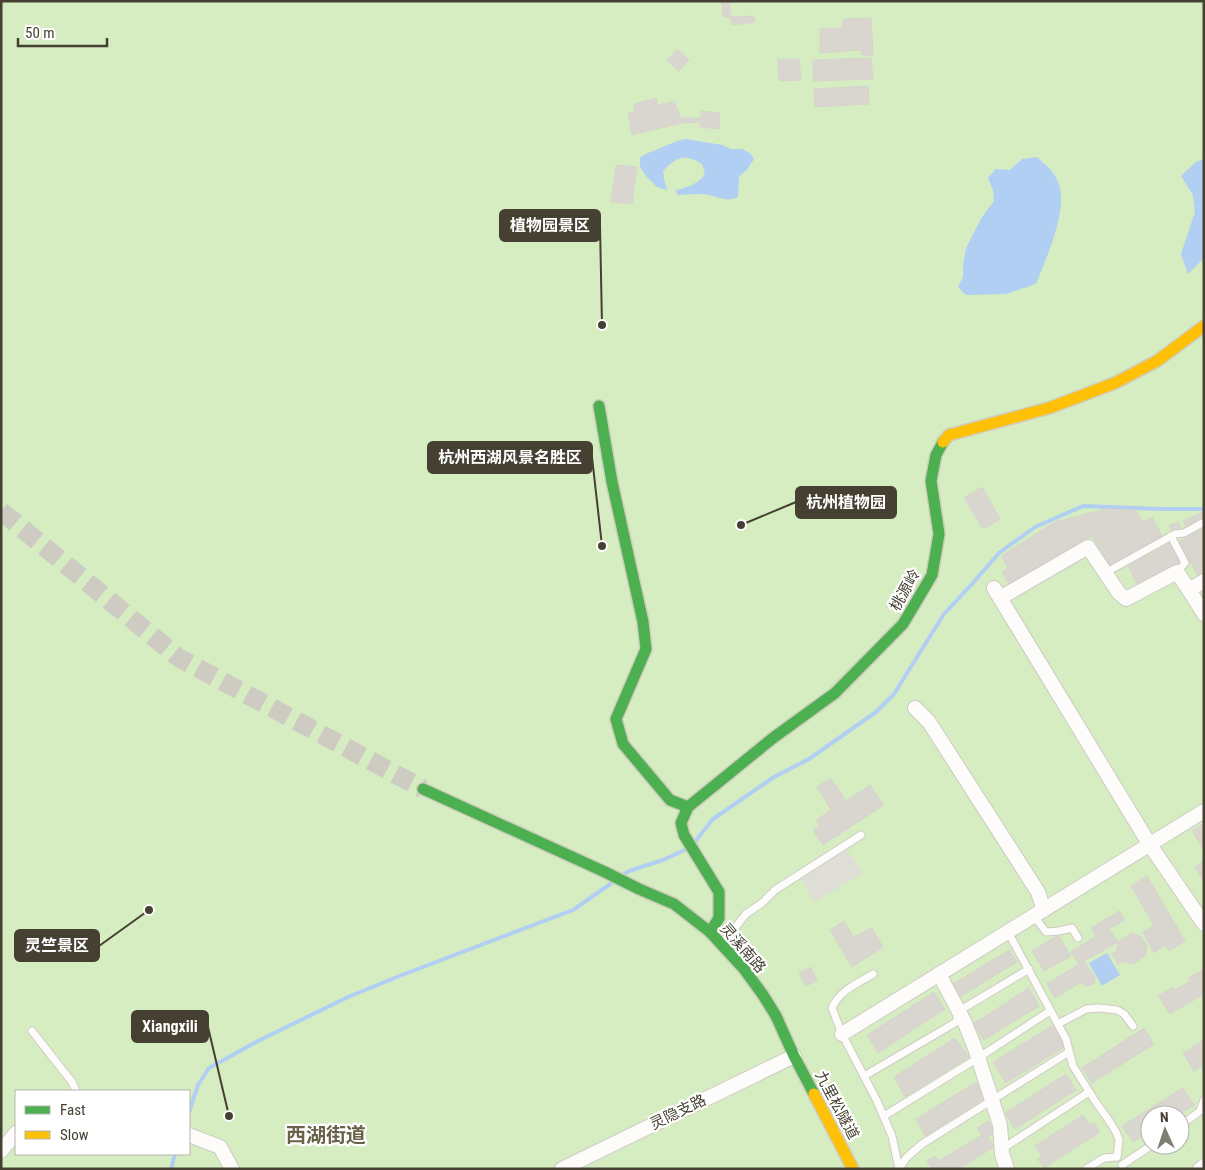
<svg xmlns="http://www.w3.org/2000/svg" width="1205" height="1170" font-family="'Roboto Condensed','Noto Sans SC',sans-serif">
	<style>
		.green { fill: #d6edc2; fill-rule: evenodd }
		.parking { fill: #deddd6 }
		.water { fill: #b1cef3 }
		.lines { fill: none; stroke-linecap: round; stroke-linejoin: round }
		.stream { stroke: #b1cef3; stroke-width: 4 }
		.building { fill: #d8d6ce; stroke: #d7d5cc }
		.secondary-tunnel { stroke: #cdcbc2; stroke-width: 19; stroke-dasharray: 19 9; stroke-linecap: butt }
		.lane-casing { stroke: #cdcbc4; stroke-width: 9 }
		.street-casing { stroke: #cdcbc4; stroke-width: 16 }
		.fast-casing { stroke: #cfccbc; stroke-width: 14 }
		.slow-casing { stroke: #cfccbc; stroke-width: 14 }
		.lane { stroke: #fdfcfb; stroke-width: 7 }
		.street { stroke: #fdfcfb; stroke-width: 14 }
		.fast { stroke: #4caf50; stroke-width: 11 }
		.slow { stroke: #ffc107; stroke-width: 11 }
		.labels { text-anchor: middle; stroke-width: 4.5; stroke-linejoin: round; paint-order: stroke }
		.street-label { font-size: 15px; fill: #454032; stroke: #fff }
		.district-label { font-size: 20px; font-weight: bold; fill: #696148; stroke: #fff }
		.leader { fill: none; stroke: #454032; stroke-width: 2 }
		.callout-dot { fill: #454032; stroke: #fff; stroke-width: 2 }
		.callout { fill: #454032; stroke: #454032; stroke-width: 2 }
		.callout-label { font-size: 16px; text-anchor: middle; font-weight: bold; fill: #fff }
	</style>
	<rect width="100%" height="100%" fill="#efeee6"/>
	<path class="green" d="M1,1H1204V1169H1ZM16,1091H189V1154H16ZM1150,1115H1180V1145H1150Z"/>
	<polygon class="parking" points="844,846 863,873 815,902 798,875"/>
	<g class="water">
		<path d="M686,139L722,145L731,149H742L750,153L754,159L746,171L739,176L738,197C725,202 722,198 710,195C700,193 688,195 677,195L676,190C688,187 697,185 705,174L702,164C685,153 676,157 663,171L664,179L667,190L657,187L646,176L640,167V158C645,153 652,152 658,149C668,145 675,141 686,139Z"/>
		<path d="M1037,157C1046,165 1055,172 1059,184C1068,211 1046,258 1036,284L1006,294L966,295L958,287L963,277V265L966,248L982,217L994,201L993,190L988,178L996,169L1010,170L1022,159Z"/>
		<polygon points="1204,159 1204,258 1188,274 1181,254 1195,212 1193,195 1181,176 1196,162"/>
		<polygon points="1107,953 1120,975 1102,986 1089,963"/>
	</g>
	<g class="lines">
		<g class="stream">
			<polyline points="694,843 713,819 774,777 809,759 876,712 894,694 944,614 972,584 999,553 1035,527 1083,506 1160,509 1204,509"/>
			<polyline points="624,874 629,871 663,860 687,849"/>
			<polyline points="189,1112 198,1085 209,1068 258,1041 348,997 402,975 573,910 613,882"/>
			<polyline points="171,1169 175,1154"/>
		</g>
	</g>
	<g class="building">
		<polygon points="722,2 729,2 731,17 723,17"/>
		<polygon points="754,16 755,22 731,25 731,17"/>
		<polygon points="871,18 873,55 862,55 861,50 820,53 820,29 842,28 843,19"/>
		<polygon points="677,49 689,60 679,71 667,61"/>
		<polygon points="871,58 873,79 813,81 813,60"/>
		<polygon points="778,59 799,59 801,80 779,81"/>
		<polygon points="868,86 869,104 815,107 814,89"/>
		<polygon points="656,98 658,105 674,101 681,118 701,118 701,111 720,113 719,129 700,127 700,122 682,123 632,135 628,114 635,111 634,104"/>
		<polygon points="616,165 637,167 632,204 611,202"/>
		<polygon points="982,487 1000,519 983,529 964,498"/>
		<polygon points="1106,509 1136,510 1143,522 1100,549 1092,536 1070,549 1053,523 1055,522"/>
		<polygon points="1203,512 1204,519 1186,527 1183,521"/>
		<polygon points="1152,517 1162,536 1111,567 1100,549"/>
		<polygon points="1178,522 1181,528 1172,532 1169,525"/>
		<polygon points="1053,523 1061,536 1008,568 1001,556"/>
		<polygon points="1204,528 1204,573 1198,576 1179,542"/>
		<polygon points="1061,536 1070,549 1010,586 1002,572"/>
		<polygon points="1170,543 1181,562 1138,586 1128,566"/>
		<polygon points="831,778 846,801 870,785 884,805 823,845 813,830 820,826 816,820 831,810 817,787"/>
		<polygon points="1204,824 1204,850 1192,831"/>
		<polygon points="1204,860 1204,882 1195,867"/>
		<polygon points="1147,876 1185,941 1169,951 1131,886"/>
		<polygon points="1119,911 1125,920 1109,929 1118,942 1079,964 1071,952 1096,936 1091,928"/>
		<polygon points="844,921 853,937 872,928 883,947 852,967 830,930"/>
		<polygon points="1154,926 1165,945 1154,953 1143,932"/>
		<polygon points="1131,933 1141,936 1147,946 1145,956 1133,964 1122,961 1118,964 1112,954 1116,952 1118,942"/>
		<polygon points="1058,935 1071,956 1044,971 1032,951"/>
		<polygon points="1009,950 1017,962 960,997 953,984"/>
		<polygon points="1084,961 1095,977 1095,982 1092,985 1087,986 1083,985 1081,982 1055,998 1047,984"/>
		<polygon points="811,967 817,981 806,986 799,973"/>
		<polygon points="1204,969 1204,994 1170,1014 1158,996 1173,987 1175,990 1190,981 1188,978"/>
		<polygon points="1029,988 1039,1006 984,1040 973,1024"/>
		<polygon points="934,992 945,1009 878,1053 867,1035"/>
		<polygon points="1053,1025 1066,1046 1006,1083 993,1062"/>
		<polygon points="1144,1028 1154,1044 1092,1083 1082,1068"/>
		<polygon points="955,1038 969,1057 905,1097 894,1077"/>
		<polygon points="1204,1040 1204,1065 1194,1071 1183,1053"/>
		<polygon points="1066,1074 1076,1090 1015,1129 1005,1113"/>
		<polygon points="976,1082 985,1098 925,1136 916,1119"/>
		<polygon points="1183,1088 1194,1105 1178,1115 1150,1115 1150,1132 1133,1142 1122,1126"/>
		<polygon points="1083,1115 1090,1125 1094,1123 1100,1132 1044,1168 1038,1159 1042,1156 1035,1146"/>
		<polygon points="988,1121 995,1133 988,1137 994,1147 959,1169 932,1169 927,1161 935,1156 939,1161 982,1135 977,1128"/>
	</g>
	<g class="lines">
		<polyline class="secondary-tunnel" points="1,511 179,658 423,789"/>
		<defs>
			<g id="lane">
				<polyline points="1171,536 1185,563 1177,572"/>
				<polyline points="1105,573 1175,534 1184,533 1204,522"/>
				<polyline points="1034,916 1046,932 1059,931 1072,928 1078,938"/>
				<polyline points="1008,932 1060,1028 1066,1039 1073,1066 1095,1101 1110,1122 1116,1132 1119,1140 1117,1157 1104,1158 1086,1169"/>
				<polyline points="722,944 746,914 762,903 775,890 861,835"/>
				<path d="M873,974C858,983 839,991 832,1008L842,1034L877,1101L892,1136L899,1169"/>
				<polyline points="1058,1024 1086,1009 1098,1008 1117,1010 1124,1014 1133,1026"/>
				<polyline points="32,1031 72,1082 76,1091"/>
				<polyline points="864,1076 948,1027 956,1022 959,1011 1029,969"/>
				<polyline points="884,1116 978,1058 1050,1011"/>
				<polyline points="1180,1126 1200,1111 1204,1100"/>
				<polyline points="1002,1149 1089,1092"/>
				<polyline points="1122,1165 1152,1145"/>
				<polyline points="899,1169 906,1158 922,1144 1069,1052"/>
			</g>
			<g id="street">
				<polyline points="994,588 1150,845 1204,924"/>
				<polyline points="1189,590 1204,614"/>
				<polyline points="1000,598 1088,547 1119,593 1126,599 1177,572 1189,590 1204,581"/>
				<polyline points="915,708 929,722 1038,892 1044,910"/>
				<polyline points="939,974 965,1023 976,1051 1000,1125 1002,1154 1007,1169"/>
				<polyline points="842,1034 1204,811"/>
				<polyline points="189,1135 220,1147 232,1169"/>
				<polyline points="1,1151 16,1133"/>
				<polyline points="562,1169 794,1056"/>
				<polyline points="1200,1169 1204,1166"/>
			</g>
			<g id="fast">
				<polyline points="599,406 612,482 643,622 646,649 616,719 623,744 670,800 688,807"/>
				<polyline points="423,789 605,872 639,889 674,904 710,932 744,969 763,995 776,1016 794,1056 814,1094"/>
				<polyline points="710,932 719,918 719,892 684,835 681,823 688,807 773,738 835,693 903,624 932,575 939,534 931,481 936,455 943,442"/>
			</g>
			<g id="slow">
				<polyline points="943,442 949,435 1049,408 1115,383 1157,361 1204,326"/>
				<polyline points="814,1094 853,1169"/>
			</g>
		</defs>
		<use href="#lane" class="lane-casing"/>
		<use href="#street" class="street-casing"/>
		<use href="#fast" class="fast-casing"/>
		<use href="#slow" class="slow-casing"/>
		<use href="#lane" class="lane"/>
		<use href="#street" class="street"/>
		<use href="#fast" class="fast"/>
		<use href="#slow" class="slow"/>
	</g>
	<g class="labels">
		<g class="street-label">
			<text transform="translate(905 590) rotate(-61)" y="5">桃源岭</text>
			<text transform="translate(743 948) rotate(49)" y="5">灵溪南路</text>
			<text transform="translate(837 1105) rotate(62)" y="5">九里松隧道</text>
			<text transform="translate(678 1112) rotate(-26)" y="5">灵隐支路</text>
		</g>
		<g class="district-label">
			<text x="326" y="1142">西湖街道</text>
		</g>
	</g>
	<path class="leader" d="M602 325L600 225M602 546L592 457M741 525L796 502M149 910L99 946M229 1116L208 1027"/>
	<g class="callout-dot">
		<circle cx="602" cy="325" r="5"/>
		<circle cx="602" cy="546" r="5"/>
		<circle cx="741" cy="525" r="5"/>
		<circle cx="149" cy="910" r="5"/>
		<circle cx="229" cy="1116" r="5"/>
	</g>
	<g class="callout">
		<rect x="500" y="210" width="100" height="31" rx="5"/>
		<rect x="428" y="442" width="164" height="31" rx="5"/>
		<rect x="796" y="487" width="100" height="31" rx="5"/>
		<rect x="15" y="930" width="84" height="31" rx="5"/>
		<rect x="132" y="1011" width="76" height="31" rx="5"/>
	</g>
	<g class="callout-label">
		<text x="550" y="231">植物园景区</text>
		<text x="510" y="463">杭州西湖风景名胜区</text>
		<text x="846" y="508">杭州植物园</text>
		<text x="57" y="951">灵竺景区</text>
		<text x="170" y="1032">Xiangxili</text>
	</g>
	<rect width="1205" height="1170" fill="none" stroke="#454032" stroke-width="5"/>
	<rect x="15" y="1090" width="175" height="65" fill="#ffffff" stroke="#b5b3ad"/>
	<rect x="25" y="1106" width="25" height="8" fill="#4caf50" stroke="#b5b3ad"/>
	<text x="60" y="1115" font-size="15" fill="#454032">Fast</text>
	<rect x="25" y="1131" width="25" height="8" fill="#ffc107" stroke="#b5b3ad"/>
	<text x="60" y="1140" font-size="15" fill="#454032">Slow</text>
	<g transform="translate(1165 1130) rotate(357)"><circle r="24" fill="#ffffff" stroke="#b5b3ad"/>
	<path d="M0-4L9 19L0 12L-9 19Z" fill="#807d71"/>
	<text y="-8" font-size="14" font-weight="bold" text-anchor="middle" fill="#454032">N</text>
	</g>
	<path d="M18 38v8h89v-8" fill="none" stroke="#454032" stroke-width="2.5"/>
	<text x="25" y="38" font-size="15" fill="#454032" stroke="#ffffff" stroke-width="4" paint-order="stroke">50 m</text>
</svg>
